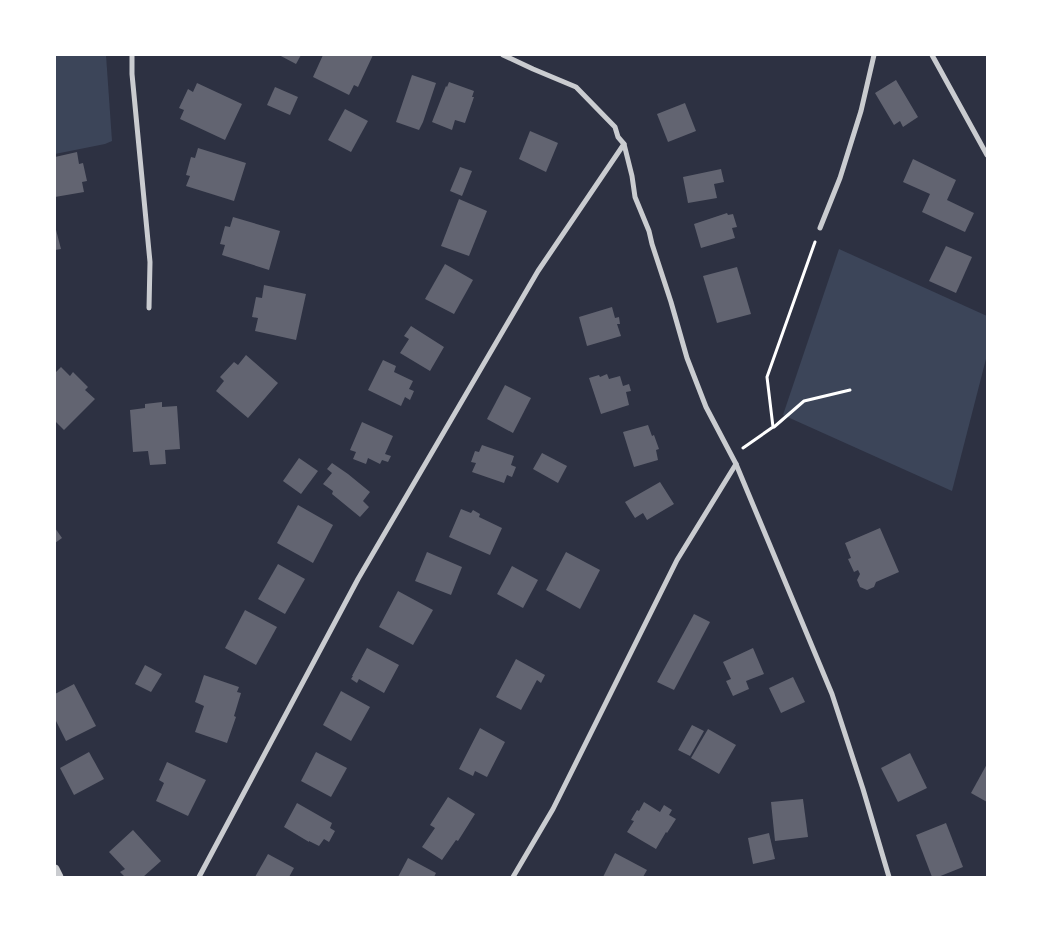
<svg xmlns="http://www.w3.org/2000/svg" width="1042" height="932" font-family="Bitter,serif">
	<style>
		.green { fill: #3c4559 }
		.building { fill: #626471 }
		.lines { fill: none; stroke-linecap: round; stroke-linejoin: round }
		.path { stroke: #fff; stroke-width: 3 }
		.minor { stroke: #caccd0; stroke-width: 5 }
		.tertiary { stroke: #caccd0; stroke-width: 9 }
	</style>
	<rect width="100%" height="100%" fill="#2d3142"/>
	<g class="green">
		<polygon points="55,55 106,55 112,141 105,144 55,154"/>
		<polygon points="839,249 987,316 987,355 952,491 783,415"/>
	</g>
	<g class="building">
		<polygon points="279,55 301,55 296,64"/>
		<polygon points="323,55 373,55 358,87 354,85 349,95 313,77"/>
		<polygon points="412,75 436,83 423,122 419,130 396,122"/>
		<polygon points="896,80 918,117 903,127 900,121 894,125 875,93"/>
		<polygon points="449,82 474,91 472,97 474,97 465,123 455,120 452,130 432,122 446,86 447,87"/>
		<polygon points="197,83 242,104 225,140 180,119 184,110 179,108 188,89 193,92"/>
		<polygon points="275,87 298,97 290,115 267,105"/>
		<polygon points="685,103 696,131 668,142 657,114"/>
		<polygon points="345,109 368,121 351,152 328,140"/>
		<polygon points="530,131 558,143 546,172 519,159"/>
		<polygon points="198,148 246,163 234,201 186,186 190,176 186,175 191,157 195,158"/>
		<polygon points="77,152 79,164 83,163 87,181 82,182 84,192 55,197 55,157"/>
		<polygon points="913,159 956,180 947,200 974,213 965,232 922,212 930,194 903,182"/>
		<polygon points="460,167 472,171 462,196 450,191"/>
		<polygon points="721,169 724,182 714,184 717,198 688,203 683,177"/>
		<polygon points="459,199 487,211 469,256 441,246"/>
		<polygon points="727,213 728,215 733,214 737,227 732,228 735,238 701,248 694,224"/>
		<polygon points="233,217 280,231 269,270 222,255 225,245 220,244 225,226 230,227"/>
		<polygon points="55,226 61,249 55,250"/>
		<polygon points="946,246 972,257 956,293 929,281"/>
		<polygon points="445,264 473,280 454,314 425,299"/>
		<polygon points="737,267 751,314 717,323 703,276"/>
		<polygon points="264,285 306,294 296,340 255,331 258,318 252,317 256,297 262,298"/>
		<polygon points="612,307 615,318 619,317 620,324 617,324 621,336 587,346 579,317"/>
		<polygon points="411,326 444,347 430,371 400,353 409,339 404,336"/>
		<polygon points="246,355 278,383 248,418 216,391 224,381 220,377 234,362 238,365"/>
		<polygon points="383,360 396,366 394,372 413,381 409,389 414,391 410,400 405,397 401,406 368,390"/>
		<polygon points="61,367 70,376 73,372 88,387 85,390 95,399 64,430 55,421 55,373"/>
		<polygon points="607,374 609,379 620,376 623,386 629,384 631,391 626,392 629,405 601,414 589,378 599,375 600,377"/>
		<polygon points="505,385 531,398 513,433 487,419"/>
		<polygon points="162,402 162,407 177,406 180,449 165,450 166,464 150,465 148,451 133,452 130,410 145,408 145,404"/>
		<polygon points="362,422 393,436 385,454 391,456 388,462 382,460 380,464 368,458 366,464 353,459 356,452 350,450"/>
		<polygon points="648,425 652,436 654,435 659,449 656,450 658,460 634,467 623,432"/>
		<polygon points="482,445 514,456 511,465 516,467 512,477 507,475 504,483 472,472 476,463 471,462 475,451 479,452"/>
		<polygon points="542,453 567,466 558,483 533,469"/>
		<polygon points="299,458 318,471 301,494 283,481"/>
		<polygon points="332,463 348,474 370,492 363,501 369,507 360,517 332,494 333,491 323,484 332,473 327,469"/>
		<polygon points="660,482 674,504 647,520 643,513 635,518 625,502"/>
		<polygon points="298,505 333,525 313,563 277,543"/>
		<polygon points="461,509 471,513 473,510 480,514 479,517 502,528 490,555 449,537"/>
		<polygon points="55,528 62,538 55,543"/>
		<polygon points="880,528 899,572 876,582 874,587 867,590 860,587 857,580 860,574 858,570 854,572 848,559 851,558 845,543"/>
		<polygon points="427,552 462,567 451,595 415,581"/>
		<polygon points="566,552 600,570 580,609 546,590"/>
		<polygon points="278,564 305,579 285,614 258,599"/>
		<polygon points="512,566 538,580 523,608 497,594"/>
		<polygon points="398,591 433,610 413,645 379,627"/>
		<polygon points="245,610 277,627 256,665 225,648"/>
		<polygon points="694,614 710,622 674,690 657,682"/>
		<polygon points="367,648 399,665 384,693 359,679 357,683 351,679 353,676 352,676"/>
		<polygon points="753,648 764,674 746,681 749,689 733,696 726,681 731,679 723,662"/>
		<polygon points="516,659 545,675 541,683 537,680 521,710 496,697"/>
		<polygon points="145,665 162,674 151,692 135,684"/>
		<polygon points="204,675 239,687 237,692 241,693 234,716 236,717 227,743 195,732 204,706 195,702"/>
		<polygon points="793,677 805,702 781,713 769,688"/>
		<polygon points="74,684 96,726 66,741 55,719 55,694"/>
		<polygon points="341,691 370,707 351,741 323,725"/>
		<polygon points="692,725 704,731 690,756 678,750"/>
		<polygon points="480,728 505,742 487,777 475,771 473,776 459,769"/>
		<polygon points="708,729 736,745 719,774 691,758"/>
		<polygon points="89,752 104,779 74,795 60,768"/>
		<polygon points="316,752 347,768 331,797 301,781"/>
		<polygon points="910,753 927,788 898,802 881,768"/>
		<polygon points="167,762 206,780 188,816 156,801 164,783 159,780"/>
		<polygon points="987,764 987,802 971,793"/>
		<polygon points="448,797 475,814 458,841 456,840 442,860 422,847 435,828 430,825"/>
		<polygon points="803,799 808,837 775,841 771,802"/>
		<polygon points="644,802 660,812 664,805 672,810 669,815 676,819 667,833 666,832 656,849 627,832 634,821 631,820 637,810 639,811"/>
		<polygon points="297,803 332,823 330,828 335,831 329,842 324,839 319,846 309,841 309,842 284,827"/>
		<polygon points="946,823 963,867 938,877 932,877 916,835"/>
		<polygon points="133,830 161,861 143,877 125,877 120,872 125,869 109,852"/>
		<polygon points="769,833 775,859 753,864 748,838"/>
		<polygon points="615,853 647,870 643,877 603,877"/>
		<polygon points="268,854 294,868 289,877 255,877"/>
		<polygon points="408,858 436,873 434,877 398,877"/>
	</g>
	<g class="lines">
		<g class="path">
			<polyline points="774,427 804,401 850,390"/>
			<polyline points="743,448 773,427 767,377 815,242"/>
		</g>
		<g class="minor">
			<polyline points="132,55 132,74 150,262 149,308"/>
			<polyline points="503,55 533,69 576,87 615,127 618,137 624,144 632,176 635,197 649,231 652,244 671,302 687,358 706,407 736,464 832,694 863,789 889,877"/>
			<polyline points="932,55 987,155"/>
			<polyline points="820,228 840,178 861,111 874,55"/>
			<polyline points="199,877 358,579 538,271 624,144"/>
			<polyline points="513,877 553,809 677,560 736,464"/>
		</g>
		<polyline class="tertiary" points="55,869 59,877"/>
	</g>
	<rect width="1042" height="932" fill="none" stroke="#ffffff" stroke-width="112"/>
</svg>
